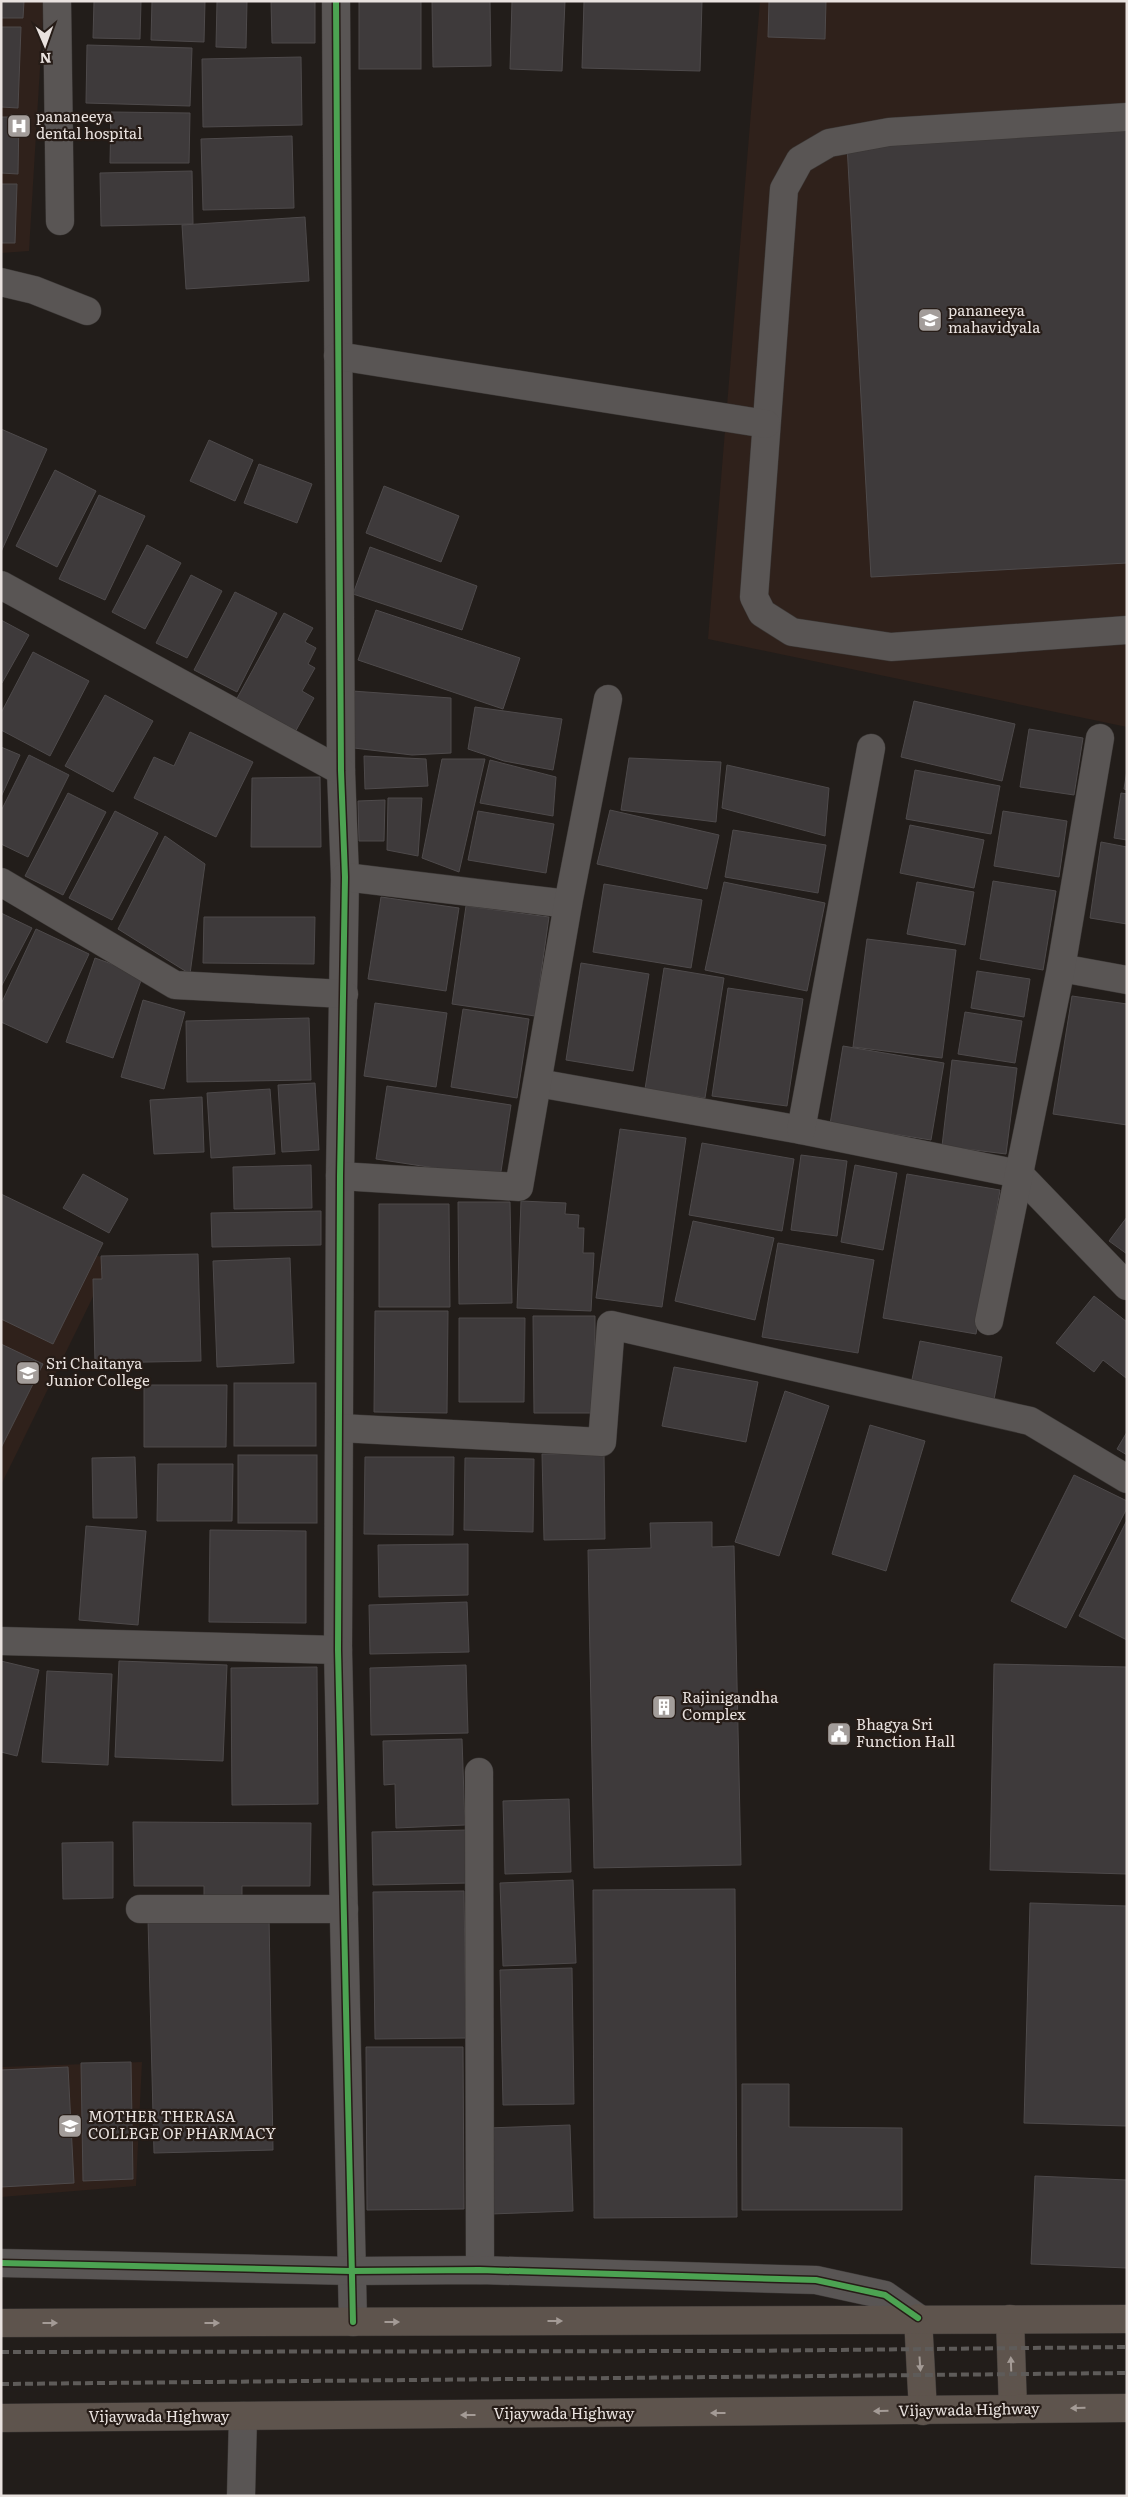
<svg xmlns="http://www.w3.org/2000/svg" width="1128" height="2497" font-family="Literata,serif">
	<style>
		.built { fill: #2f211b }
		.building { fill: #3e3a3b; stroke: #4e4a4b }
		.lines { fill: none; stroke-linecap: round; stroke-linejoin: round }
		.minor-casing { stroke: #3b3735; stroke-width: 29 }
		.highway-casing { stroke: #3b3735; stroke-width: 29 }
		.minor { stroke: #595554; stroke-width: 28 }
		.highway { stroke: #5e544d; stroke-width: 28 }
		.rail { stroke: #5e5b59; stroke-width: 4; stroke-dasharray: 8 4; stroke-linecap: butt }
		.cycleway-casing { stroke: #261c17; stroke-width: 9 }
		.cycleway { stroke: #4ca352; stroke-width: 6 }
		.oneway { fill: #a49b96 }
		.labels { text-anchor: middle; stroke-width: 4.5; stroke-linejoin: round; paint-order: stroke }
		.poi-label { font-size: 15px; fill: #e9e2df; stroke: #261c17; text-anchor: start }
		.street-label { font-size: 15px; fill: #e9e2df; stroke: #261c17 }
	</style>
	<rect width="100%" height="100%" fill="#221d1a"/>
	<g class="built">
		<polygon points="1,1 44,1 29,251 1,253"/>
		<polygon points="760,1 1127,1 1127,727 708,639"/>
		<polygon points="1,1206 110,1262 1,1485"/>
		<polygon points="142,2062 136,2186 1,2197 1,2067"/>
	</g>
	<g class="building">
		<polygon points="1,1 24,1 23,18 1,18"/>
		<polygon points="94,1 141,1 140,39 93,38"/>
		<polygon points="152,1 205,1 204,42 151,40"/>
		<polygon points="217,1 247,1 246,48 216,47"/>
		<polygon points="271,1 315,1 315,43 272,43"/>
		<rect x="359" y="1" width="62" height="68"/>
		<polygon points="432,1 490,1 491,66 433,67"/>
		<polygon points="512,1 565,1 562,71 510,69"/>
		<polygon points="584,1 702,1 700,71 582,68"/>
		<polygon points="769,1 826,1 825,39 768,37"/>
		<polygon points="1,27 21,27 18,108 1,107"/>
		<polygon points="87,45 192,48 190,106 86,103"/>
		<polygon points="301,57 302,125 203,127 202,59"/>
		<polygon points="111,112 190,113 189,163 110,163"/>
		<polygon points="1,117 19,117 18,174 1,173"/>
		<polygon points="1127,130 1127,563 871,577 847,145"/>
		<polygon points="292,136 294,208 203,210 201,139"/>
		<polygon points="192,171 193,224 101,226 100,173"/>
		<polygon points="1,184 17,184 15,243 1,243"/>
		<polygon points="305,217 309,281 186,289 182,225"/>
		<polygon points="1,429 47,449 1,552"/>
		<polygon points="209,440 253,460 235,501 190,481"/>
		<polygon points="259,464 312,484 297,523 244,503"/>
		<polygon points="55,470 96,491 57,567 16,546"/>
		<polygon points="384,486 459,516 441,562 366,533"/>
		<polygon points="99,495 145,516 105,600 59,579"/>
		<polygon points="147,545 181,563 145,629 112,612"/>
		<polygon points="370,547 477,586 462,630 353,594"/>
		<polygon points="191,575 222,591 187,658 156,643"/>
		<polygon points="235,592 277,613 237,692 194,670"/>
		<polygon points="376,610 520,658 503,709 358,660"/>
		<polygon points="284,613 313,628 305,642 316,648 308,664 315,668 302,691 314,698 294,734 235,702"/>
		<polygon points="1,620 29,635 2,683 1,682"/>
		<polygon points="33,652 89,681 50,756 1,730 1,713"/>
		<polygon points="352,691 451,698 451,753 412,755 354,748"/>
		<polygon points="105,695 153,721 113,792 65,766"/>
		<polygon points="914,701 1015,724 1002,781 901,757"/>
		<polygon points="475,707 562,719 553,770 504,761 468,749"/>
		<polygon points="1029,729 1083,738 1074,795 1020,787"/>
		<polygon points="190,732 253,762 216,837 134,798 154,757 174,766"/>
		<polygon points="1,747 20,755 1,797"/>
		<polygon points="29,755 69,775 28,857 1,844 1,811"/>
		<polygon points="364,756 426,759 428,786 365,789"/>
		<polygon points="629,758 721,762 716,822 621,810"/>
		<polygon points="442,759 485,759 459,872 422,858"/>
		<polygon points="490,760 556,777 553,816 480,803"/>
		<polygon points="727,765 829,788 825,836 722,808"/>
		<polygon points="915,770 1000,786 991,834 906,819"/>
		<polygon points="1127,770 1127,790 1124,789"/>
		<polygon points="320,777 321,847 251,847 252,778"/>
		<polygon points="68,793 106,812 63,895 25,876"/>
		<polygon points="1121,793 1127,794 1127,840 1114,838"/>
		<polygon points="388,798 422,798 418,856 387,850"/>
		<polygon points="385,800 384,841 359,841 358,801"/>
		<polygon points="610,810 719,835 707,889 597,864"/>
		<polygon points="115,811 158,833 112,920 69,898"/>
		<polygon points="478,811 554,824 546,873 468,860"/>
		<polygon points="1003,811 1067,821 1059,877 994,866"/>
		<polygon points="910,825 984,840 974,888 900,873"/>
		<polygon points="733,830 826,845 818,893 725,877"/>
		<polygon points="165,836 205,864 190,974 118,929"/>
		<polygon points="1101,842 1127,847 1127,924 1090,918"/>
		<polygon points="993,881 1056,891 1043,970 980,959"/>
		<polygon points="724,882 825,903 807,991 705,970"/>
		<polygon points="917,882 974,892 965,945 907,934"/>
		<polygon points="604,884 702,900 691,968 593,952"/>
		<polygon points="381,897 459,908 446,991 368,979"/>
		<polygon points="466,906 549,917 535,1016 452,1004"/>
		<polygon points="1,913 32,928 1,987"/>
		<polygon points="204,917 315,917 314,964 203,963"/>
		<polygon points="36,929 89,954 47,1043 1,1022 1,1004"/>
		<polygon points="867,939 956,950 942,1058 853,1047"/>
		<polygon points="95,958 143,975 113,1058 66,1042"/>
		<polygon points="581,963 649,974 633,1071 566,1060"/>
		<polygon points="664,968 724,978 705,1098 645,1089"/>
		<polygon points="977,971 1030,979 1024,1017 971,1008"/>
		<polygon points="728,988 803,999 787,1106 712,1096"/>
		<polygon points="1072,996 1127,1004 1127,1125 1053,1114"/>
		<polygon points="143,1000 185,1012 164,1089 121,1077"/>
		<polygon points="375,1003 447,1013 436,1087 364,1076"/>
		<polygon points="463,1009 529,1019 517,1098 451,1087"/>
		<polygon points="965,1012 1022,1021 1015,1063 958,1054"/>
		<polygon points="309,1018 311,1080 187,1082 186,1021"/>
		<polygon points="843,1046 944,1063 931,1140 830,1124"/>
		<polygon points="952,1060 1017,1068 1006,1154 942,1146"/>
		<polygon points="315,1083 319,1150 282,1152 278,1085"/>
		<polygon points="387,1086 511,1105 500,1178 376,1159"/>
		<polygon points="270,1089 275,1154 211,1158 207,1093"/>
		<polygon points="202,1097 204,1152 154,1154 150,1100"/>
		<polygon points="620,1129 686,1138 662,1307 596,1298"/>
		<polygon points="702,1143 794,1159 782,1231 689,1215"/>
		<polygon points="801,1155 847,1161 837,1236 791,1230"/>
		<polygon points="311,1165 312,1208 234,1209 233,1167"/>
		<polygon points="855,1165 897,1173 883,1250 841,1242"/>
		<polygon points="83,1174 128,1199 109,1233 63,1208"/>
		<polygon points="907,1174 1000,1190 976,1334 883,1318"/>
		<polygon points="1,1194 103,1243 53,1344 1,1319"/>
		<polygon points="521,1201 566,1203 565,1214 579,1215 578,1228 584,1228 583,1253 594,1253 591,1311 517,1308"/>
		<polygon points="458,1202 510,1202 512,1303 459,1304"/>
		<polygon points="379,1204 449,1204 450,1307 379,1307"/>
		<polygon points="321,1211 321,1245 212,1247 211,1213"/>
		<polygon points="1127,1217 1127,1254 1109,1241"/>
		<polygon points="693,1221 774,1238 755,1320 675,1301"/>
		<polygon points="778,1243 874,1260 858,1353 762,1337"/>
		<polygon points="198,1254 201,1361 95,1363 93,1279 102,1279 101,1256"/>
		<polygon points="290,1258 294,1363 217,1367 213,1261"/>
		<polygon points="1094,1296 1127,1322 1126,1378 1103,1360 1094,1372 1056,1343"/>
		<polygon points="375,1311 448,1311 447,1413 374,1412"/>
		<polygon points="533,1316 595,1316 595,1413 534,1413"/>
		<polygon points="459,1318 525,1318 524,1402 459,1402"/>
		<polygon points="920,1341 1002,1357 993,1405 910,1389"/>
		<polygon points="1,1344 43,1364 1,1448"/>
		<polygon points="674,1367 758,1382 746,1442 662,1426"/>
		<rect x="234" y="1383" width="82" height="63"/>
		<polygon points="144,1385 227,1385 226,1447 144,1447"/>
		<polygon points="785,1391 829,1406 779,1556 735,1542"/>
		<polygon points="870,1425 925,1441 886,1571 832,1554"/>
		<polygon points="1127,1432 1127,1455 1117,1449"/>
		<polygon points="604,1453 605,1539 544,1540 542,1454"/>
		<rect x="238" y="1455" width="79" height="68"/>
		<polygon points="135,1457 137,1518 93,1518 92,1458"/>
		<polygon points="365,1457 454,1457 453,1535 364,1534"/>
		<polygon points="465,1458 534,1459 533,1532 464,1530"/>
		<polygon points="158,1464 233,1464 232,1521 157,1521"/>
		<polygon points="1074,1475 1127,1501 1127,1508 1066,1628 1011,1601"/>
		<polygon points="1127,1520 1127,1640 1079,1616"/>
		<polygon points="712,1522 712,1547 734,1546 741,1865 594,1868 588,1550 651,1548 650,1523"/>
		<polygon points="86,1526 146,1531 138,1625 79,1620"/>
		<polygon points="210,1530 306,1531 306,1623 209,1622"/>
		<polygon points="468,1544 468,1595 379,1597 378,1545"/>
		<polygon points="467,1602 469,1652 370,1654 369,1605"/>
		<polygon points="1,1661 39,1670 17,1756 1,1752"/>
		<polygon points="119,1661 227,1665 223,1761 115,1757"/>
		<polygon points="994,1664 1127,1667 1127,1874 990,1870"/>
		<polygon points="466,1665 468,1733 371,1735 370,1668"/>
		<polygon points="317,1667 318,1804 232,1805 231,1668"/>
		<polygon points="47,1671 112,1674 108,1765 42,1762"/>
		<polygon points="462,1739 465,1825 396,1828 395,1784 384,1785 383,1741"/>
		<polygon points="569,1799 571,1872 505,1874 503,1801"/>
		<polygon points="133,1822 311,1823 310,1886 242,1886 242,1901 204,1901 204,1886 134,1886"/>
		<polygon points="468,1830 469,1883 373,1885 372,1832"/>
		<polygon points="113,1842 113,1898 63,1899 62,1843"/>
		<polygon points="573,1880 576,1963 503,1966 500,1883"/>
		<polygon points="735,1889 737,2217 594,2218 593,1890"/>
		<polygon points="464,1891 466,2038 375,2039 373,1892"/>
		<polygon points="1030,1903 1127,1906 1127,2126 1024,2123"/>
		<polygon points="269,1916 273,2150 154,2153 148,1919"/>
		<polygon points="572,1968 574,2104 503,2105 500,1970"/>
		<polygon points="366,2047 463,2047 464,2209 367,2210"/>
		<polygon points="131,2062 133,2179 83,2181 81,2063"/>
		<polygon points="68,2067 74,2183 1,2187 1,2070"/>
		<polygon points="742,2084 789,2084 789,2127 902,2128 902,2210 742,2210"/>
		<polygon points="570,2125 573,2211 491,2214 488,2128"/>
		<polygon points="1035,2176 1127,2180 1127,2268 1031,2264"/>
	</g>
	<g class="lines">
		<defs>
			<g id="minor">
				<polyline points="57,1 60,221"/>
				<polyline points="336,1 341,771 345,877 340,1176 338,1650 353,2322"/>
				<polyline points="1127,117 889,132 829,143 800,160 784,189 754,597 762,613 792,632 891,647 1127,630"/>
				<polyline points="1,282 34,290 87,311"/>
				<polyline points="338,356 766,424"/>
				<polyline points="1,585 341,771"/>
				<polyline points="345,877 568,904"/>
				<polyline points="1,882 175,985 344,994"/>
				<polyline points="1061,968 1127,980"/>
				<polyline points="538,1083 801,1130 1019,1174 1127,1286"/>
				<polyline points="801,1130 871,748"/>
				<polyline points="340,1176 519,1187 568,904 608,699"/>
				<polyline points="989,1321 1061,968 1100,738"/>
				<polyline points="340,1428 602,1442 611,1325 1030,1421 1127,1479"/>
				<polyline points="1,1641 338,1650"/>
				<polyline points="479,1772 480,2270"/>
				<polyline points="140,1909 344,1909"/>
				<polyline points="1,2263 351,2271 480,2270 816,2280 885,2295 918,2318"/>
				<polyline points="241,2496 243,2416"/>
			</g>
			<g id="highway">
				<polyline points="918,2318 923,2411"/>
				<polyline points="1010,2319 1013,2409"/>
				<polyline points="1,2323 1127,2319"/>
				<polyline points="1,2418 1127,2408"/>
			</g>
		</defs>
		<use href="#minor" class="minor-casing"/>
		<use href="#highway" class="highway-casing"/>
		<use href="#minor" class="minor"/>
		<use href="#highway" class="highway"/>
		<g class="rail">
			<polyline points="1,2352 732,2351 1127,2347"/>
			<polyline points="1,2384 1127,2373"/>
		</g>
		<defs>
			<g id="cycleway">
				<polyline points="336,1 341,771 345,877 340,1176 338,1650 353,2322"/>
				<polyline points="1,2263 351,2271 480,2270 816,2280 885,2295 918,2318"/>
			</g>
		</defs>
		<use href="#cycleway" class="cycleway-casing"/>
		<use href="#cycleway" class="cycleway"/>
	</g>
	<defs><path id="oneway-solid" d="M-6-.8H1V-3.2L6.5 0L1 3.2V.8H-6Z" transform="scale(1.25)"/></defs>
	<g class="oneway">
		<use href="#oneway-solid" transform="translate(555 2321)"/>
		<use href="#oneway-solid" transform="translate(392 2322)"/>
		<use href="#oneway-solid" transform="translate(50 2323)"/>
		<use href="#oneway-solid" transform="translate(212 2323)"/>
		<use href="#oneway-solid" transform="translate(920 2364) rotate(86)"/>
		<use href="#oneway-solid" transform="translate(1011 2364) rotate(-92)"/>
		<use href="#oneway-solid" transform="translate(1078 2408) rotate(179)"/>
		<use href="#oneway-solid" transform="translate(881 2411) rotate(179)"/>
		<use href="#oneway-solid" transform="translate(718 2413) rotate(180)"/>
		<use href="#oneway-solid" transform="translate(468 2415) rotate(180)"/>
	</g>
	<defs>
		<symbol id="hospital-square" viewBox="-11 -11 22 22"><rect x="-9" y="-9" width="18" height="18" rx="4" fill="#a39d9a" stroke="#261c17"/><path d="M-5-5h3v3.5h4V-5h3V5h-3V1.5h-4V5h-3Z" fill="#fff"/></symbol>
		<symbol id="university-square" viewBox="-11 -11 22 22"><rect x="-9" y="-9" width="18" height="18" rx="4" fill="#a39d9a" stroke="#261c17"/><path d="M0-5L7-2L0 1L-7-2ZM-4 1L0 2.5L4 1V4Q0 6-4 4Z" fill="#fff"/></symbol>
		<symbol id="building-square" viewBox="-11 -11 22 22"><rect x="-9" y="-9" width="18" height="18" rx="4" fill="#a39d9a" stroke="#261c17"/><path d="M-4-6H4V6H1V3H-1V6H-4ZM-2.5-4.3h1.7v1.8h-1.7ZM.8-4.3h1.7v1.8H.8ZM-2.5-1h1.7V.8h-1.7ZM.8-1h1.7V.8H.8Z" fill="#fff"/></symbol>
		<symbol id="civic-square" viewBox="-11 -11 22 22"><rect x="-9" y="-9" width="18" height="18" rx="4" fill="#a39d9a" stroke="#261c17"/><path d="M-.6-6.5H3V-4.5H.6V-3L4-1V1h2V6H-6V1h2V-1L-.6-3ZM-1.2 2.5V6h2.4V2.5Z" fill="#fff"/></symbol>
	</defs>
	<g fill-rule="evenodd">
		<use href="#hospital-square" x="5" y="112" width="28" height="28"/>
		<use href="#university-square" x="916" y="306" width="28" height="28"/>
		<use href="#university-square" x="14" y="1359" width="28" height="28"/>
		<use href="#building-square" x="650" y="1693" width="28" height="28"/>
		<use href="#civic-square" x="825" y="1720" width="28" height="28"/>
		<use href="#university-square" x="56" y="2112" width="28" height="28"/>
	</g>
	<g class="labels">
		<g class="poi-label">
			<text x="36" y="122">pananeeya<tspan x="36" dy="17">dental hospital</tspan></text>
			<text x="948" y="316">pananeeya<tspan x="948" dy="17">mahavidyala</tspan></text>
			<text x="46" y="1369">Sri Chaitanya<tspan x="46" dy="17">Junior College</tspan></text>
			<text x="682" y="1703">Rajinigandha<tspan x="682" dy="17">Complex</tspan></text>
			<text x="856" y="1730">Bhagya Sri<tspan x="856" dy="17">Function Hall</tspan></text>
			<text x="88" y="2122">MOTHER THERASA<tspan x="88" dy="17">COLLEGE OF PHARMACY</tspan></text>
		</g>
		<g class="street-label">
			<text transform="translate(969 2410) rotate(-1)" y="5">Vijaywada Highway</text>
			<text x="564" y="2419">Vijaywada Highway</text>
			<text x="159" y="2422">Vijaywada Highway</text>
		</g>
	</g>
	<rect width="1128" height="2497" fill="none" stroke="#e9e2df" stroke-width="5"/>
	<g transform="translate(45 45) rotate(178)" stroke="#261c17" stroke-width="4" paint-order="stroke">
	<path d="M0-4L9 19L0 12L-9 19Z" fill="#e9e2df"/>
	<text y="-8" font-size="14" font-weight="bold" text-anchor="middle" fill="#e9e2df">N</text>
	</g>
</svg>
